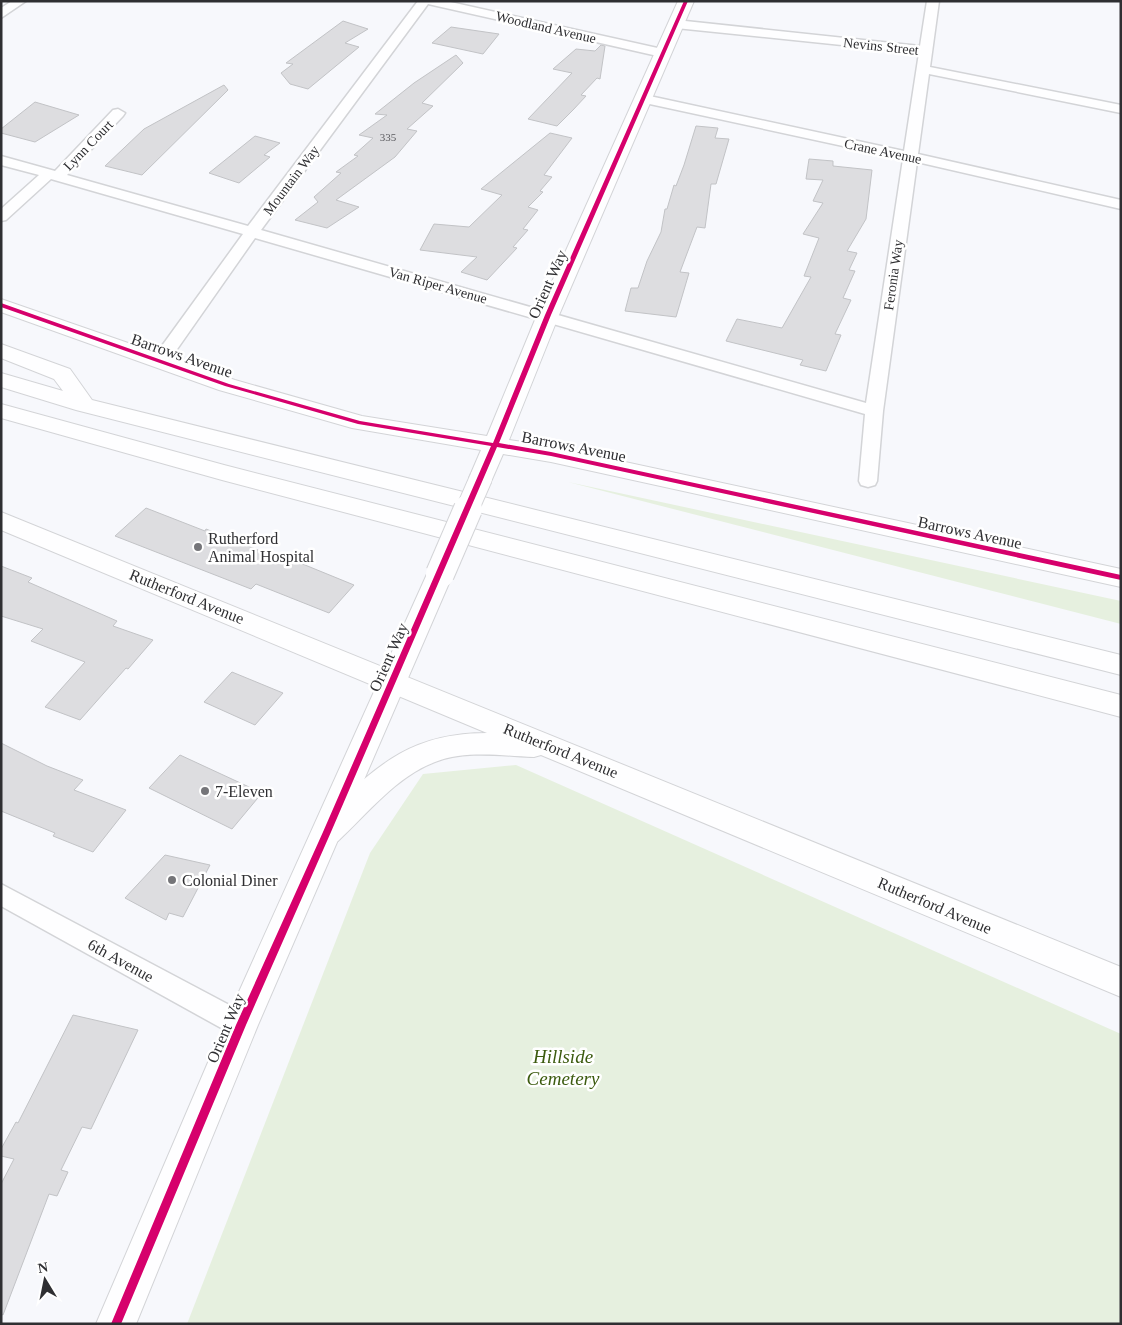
<svg xmlns="http://www.w3.org/2000/svg" width="1122" height="1325" font-family="Georgia,serif">
	<style>
		.green { fill: #e6f0df }
		.building { fill: #dddde0; stroke: #c2c3c6 }
		.lines { fill: none; stroke-linecap: round; stroke-linejoin: round }
		.street-casing { stroke: #d3d4d7; stroke-width: 3 }
		.secondary-casing { stroke: #d3d4d7; stroke-width: 2 }
		.primary-casing { stroke: #d3d4d7; stroke-width: 2 }
		.highway-casing { stroke: #d3d4d7; stroke-width: 2 }
		.street { fill: #fefeff; fill-rule: evenodd }
		.secondary { fill: #fefeff; fill-rule: evenodd }
		.primary { fill: #fefeff; fill-rule: evenodd }
		.highway { fill: #fefeff; fill-rule: evenodd }
		.secondary-bridge-far1-casing { stroke: #d3d4d7; stroke-width: 24; stroke-linecap: butt }
		.secondary-bridge-casing { stroke: #d3d4d7; stroke-width: 30; stroke-linecap: butt }
		.secondary-bridge-far1 { stroke: #fefeff; stroke-width: 22 }
		.secondary-bridge { stroke: #fefeff; stroke-width: 28 }
		.cycleway-casing { stroke: #fff; stroke-width: 3 }
		.cycleway { fill: #d6006c; fill-rule: evenodd }
		.poi-dot { fill: #757579; stroke: #fff; stroke-width: 2 }
		.labels { text-anchor: middle; stroke-width: 5; stroke-linejoin: round; paint-order: stroke }
		.far-number-label { font-size: 11px; fill: #5a5a5e }
		.far-street-label { font-size: 14px; fill: #2f2f32; stroke: #fff }
		.street-label { font-size: 16px; fill: #2f2f32; stroke: #fff }
		.poi-label { font-size: 16px; fill: #2f2f32; stroke: #fff; text-anchor: start }
		.near-park-label { font-size: 19px; font-style: italic; fill: #3c5b0f; stroke: #fff }
	</style>
	<rect width="100%" height="100%" fill="#f7f8fc"/>
	<g class="green">
		<polygon points="568,482 1121,601 1121,624"/>
		<polygon points="516,765 1121,1034 1121,1324 187,1324 370,853 423,774"/>
	</g>
	<g class="building">
		<polygon points="343,21 368,29 345,43 359,47 308,89 290,84 281,73 293,64 286,63"/>
		<polygon points="451,27 499,34 483,54 432,43"/>
		<polygon points="601,45 605,46 600,79 597,78 581,95 586,96 573,110 557,126 528,119 572,73 553,69 576,49 595,51"/>
		<polygon points="456,55 463,63 422,103 433,106 407,129 417,131 395,157 336,200 359,207 327,228 295,220 318,202 314,197 341,173 336,172 358,156 354,155 373,138 359,135 387,115 375,114 414,83"/>
		<polygon points="224,85 228,90 142,175 105,166 144,129"/>
		<polygon points="35,102 79,115 35,142 1,133 1,129"/>
		<polygon points="696,126 718,128 715,138 729,139 716,184 711,184 705,228 697,227 680,272 689,273 676,317 625,311 631,288 638,288 647,261 661,232 665,209 667,209 674,185 676,186 684,165"/>
		<polygon points="550,133 572,138 544,175 552,177 540,191 543,192 528,207 538,210 523,229 528,230 513,247 517,248 487,280 461,272 477,257 420,250 434,224 469,227 502,195 481,189"/>
		<polygon points="255,136 280,143 264,155 270,157 239,183 209,173"/>
		<polygon points="809,159 833,161 833,166 872,170 866,219 847,251 857,253 849,270 855,271 843,298 851,300 835,334 841,335 826,371 800,365 803,360 726,341 737,319 782,328 811,277 804,276 819,238 803,234 823,203 813,201 823,180 806,179"/>
		<polygon points="146,508 205,531 206,529 280,559 283,556 354,585 329,613 256,584 251,589 115,536"/>
		<polygon points="1,566 32,578 28,582 117,621 113,626 153,640 128,669 126,668 80,720 45,707 85,662 31,641 43,629 1,616"/>
		<polygon points="232,672 283,693 255,725 204,702"/>
		<polygon points="1,743 47,766 83,780 74,790 126,810 93,852 53,836 55,833 1,811"/>
		<polygon points="180,755 262,793 232,829 149,788"/>
		<polygon points="165,855 210,865 183,917 169,913 166,920 125,898"/>
		<polygon points="73,1015 138,1030 91,1129 82,1127 61,1170 68,1172 57,1196 49,1194 3,1315 1,1314 1,1184 14,1159 1,1156 1,1149 16,1122 18,1123"/>
	</g>
	<g class="lines">
		<defs>
			<g id="street">
				<polygon points="12,1 26,1 1,18 1,8"/>
				<polygon points="418,1 446,1 662,49 668,53 662,57 428,4 261,230 866,403 903,159 645,103 638,99 645,95 904,151 919,53 676,28 670,24 676,20 920,46 927,1 939,1 930,67 1121,105 1121,113 929,74 918,154 1121,200 1121,209 917,162 883,411 877,481 875,485 868,487 861,485 859,481 865,414 255,238 166,365 154,365 151,361 243,234 51,179 6,220 1,221 1,209 39,175 1,165 1,156 55,171 113,110 118,109 125,113 123,116 67,175 248,226"/>
				<polygon points="1,884 250,1016 254,1025 250,1034 241,1037 232,1034 1,906"/>
			</g>
			<g id="secondary">
				<polygon points="678,1 694,1 559,315 509,440 551,446 1121,569 1121,587 551,462 503,454 490,484 481,486 472,484 469,478 481,450 352,428 219,390 1,312 1,299 235,380 362,416 487,436 537,315"/>
				<polygon points="440,565 449,568 453,574 258,1025 136,1324 96,1324 224,1025 427,574 431,568"/>
			</g>
			<path id="primary" d="M1,512L1121,967V997L541,755L534,757C503,756 465,750 435,762C397,776 367,814 338,841L327,845L316,841L312,832L316,823C373,771 404,733 487,733L1,530Z"/>
			<g id="highway">
				<polygon points="1,344 70,369 92,400 1121,655 1121,675 76,410 1,387 1,373 63,391 54,379 1,358"/>
				<polygon points="1,404 224,465 1121,695 1121,717 222,480 1,418"/>
			</g>
		</defs>
		<use href="#street" class="street-casing"/>
		<use href="#secondary" class="secondary-casing"/>
		<use href="#primary" class="primary-casing"/>
		<use href="#highway" class="highway-casing"/>
		<use href="#street" class="street"/>
		<use href="#secondary" class="secondary"/>
		<use href="#primary" class="primary"/>
		<use href="#highway" class="highway"/>
		<defs>
			<polyline id="secondary-bridge-far1" points="467,510 481,478"/>
			<polyline id="secondary-bridge" points="440,574 468,509"/>
		</defs>
		<use href="#secondary-bridge-far1" class="secondary-bridge-far1-casing"/>
		<use href="#secondary-bridge" class="secondary-bridge-casing"/>
		<use href="#secondary-bridge-far1" class="secondary-bridge-far1"/>
		<use href="#secondary-bridge" class="secondary-bridge"/>
		<defs>
			<polygon id="cycleway" points="684,1 688,1 551,315 499,443 551,452 1121,575 1121,580 551,456 497,447 331,832 246,1025 121,1324 111,1324 236,1025 323,832 491,446 358,424 225,386 1,307 1,303 229,384 360,421 493,443 545,315"/>
		</defs>
		<use href="#cycleway" class="cycleway-casing"/>
		<use href="#cycleway" class="cycleway"/>
	</g>
	<g class="poi-dot">
		<circle cx="198" cy="547" r="5"/>
		<circle cx="205" cy="791" r="5"/>
		<circle cx="172" cy="880" r="5"/>
	</g>
	<g class="labels">
		<g class="far-number-label">
			<text x="388" y="141">335</text>
		</g>
		<g class="far-street-label">
			<text transform="translate(546 27) rotate(13)" y="5">Woodland Avenue</text>
			<text transform="translate(881 46) rotate(6)" y="5">Nevins Street</text>
			<text transform="translate(88 145) rotate(-46)" y="5">Lynn Court</text>
			<text transform="translate(883 151) rotate(12)" y="5">Crane Avenue</text>
			<text transform="translate(291 180) rotate(-53)" y="5">Mountain Way</text>
			<text transform="translate(893 275) rotate(-82)" y="5">Feronia Way</text>
			<text transform="translate(438 285) rotate(16)" y="5">Van Riper Avenue</text>
		</g>
		<g class="street-label">
			<text transform="translate(547 284) rotate(-66)" y="6">Orient Way</text>
			<text transform="translate(182 355) rotate(19)" y="6">Barrows Avenue</text>
			<text transform="translate(574 446) rotate(11)" y="6">Barrows Avenue</text>
			<text transform="translate(970 532) rotate(12)" y="6">Barrows Avenue</text>
			<text transform="translate(187 596) rotate(22)" y="6">Rutherford Avenue</text>
			<text transform="translate(388 657) rotate(-66)" y="6">Orient Way</text>
			<text transform="translate(561 750) rotate(22)" y="6">Rutherford Avenue</text>
			<text transform="translate(935 905) rotate(23)" y="6">Rutherford Avenue</text>
			<text transform="translate(121 960) rotate(29)" y="6">6th Avenue</text>
			<text transform="translate(225 1028) rotate(-67)" y="6">Orient Way</text>
		</g>
		<g class="poi-label">
			<text x="208" y="544">Rutherford<tspan x="208" dy="18">Animal Hospital</tspan></text>
			<text x="215" y="797">7-Eleven</text>
			<text x="182" y="886">Colonial Diner</text>
		</g>
		<g class="near-park-label">
			<text x="563" y="1063">Hillside<tspan x="563" dy="22">Cemetery</tspan></text>
		</g>
	</g>
	<rect width="1122" height="1325" fill="none" stroke="#2f2f32" stroke-width="5"/>
	<g transform="translate(45 1280) rotate(350)" stroke="#ffffff" stroke-width="4" paint-order="stroke">
	<path d="M0-4L9 19L0 12L-9 19Z" fill="#2f2f32"/>
	<text y="-8" font-size="14" font-weight="bold" text-anchor="middle" fill="#2f2f32">N</text>
	</g>
</svg>
